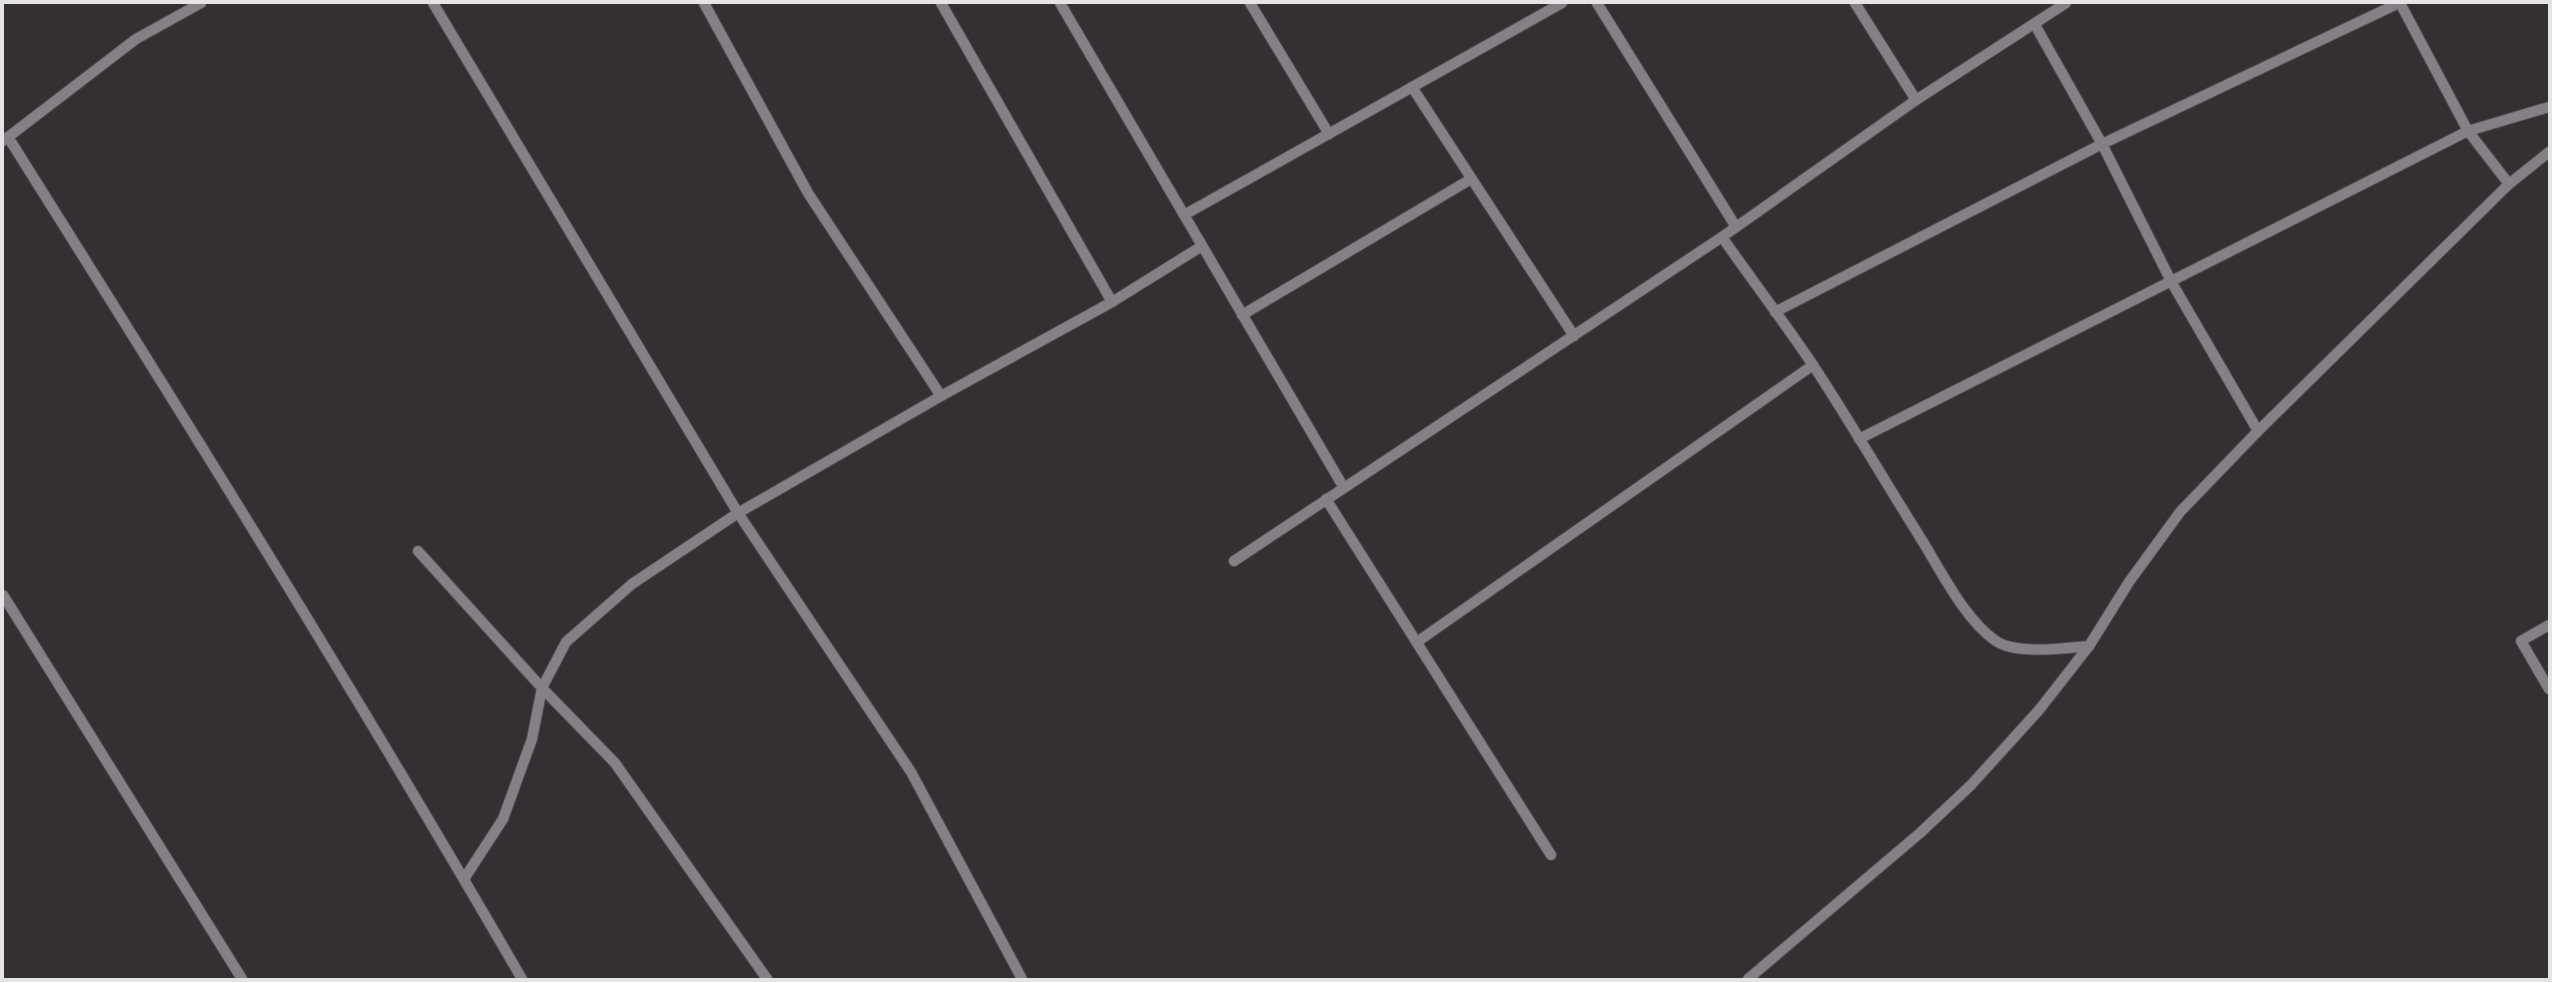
<svg xmlns="http://www.w3.org/2000/svg" width="2552" height="982" font-family="'Alegreya Sans',sans-serif">
	<style>
		.lines { fill: none; stroke-linecap: round; stroke-linejoin: round }
		.minor-casing { stroke: #4f4c50; stroke-width: 12 }
		.minor { stroke: #858086; stroke-width: 10 }
	</style>
	<rect width="100%" height="100%" fill="#332f33"/>
	<g class="lines">
		<defs>
			<g id="minor">
				<polyline points="433,3 738,513 911,772 1022,979"/>
				<polyline points="704,3 808,193 941,396"/>
				<polyline points="941,3 1112,302"/>
				<polyline points="1060,3 1344,488"/>
				<polyline points="1250,3 1329,134"/>
				<polyline points="1597,3 1736,227"/>
				<polyline points="1855,3 1916,100"/>
				<polyline points="2400,3 2468,131 2509,184"/>
				<polyline points="2035,25 2102,144 2172,283 2258,431"/>
				<polyline points="1412,87 1574,336"/>
				<path d="M8,137C183,415 357,694 522,979"/>
				<polyline points="3,141 136,39 201,3"/>
				<polyline points="1184,215 1562,3"/>
				<path d="M1722,237C1752,280 1784,322 1813,365C1851,423 1886,483 1923,542C1942,573 1966,621 1996,641C2017,655 2065,648 2089,646"/>
				<polyline points="1775,312 2102,144 2399,3"/>
				<polyline points="1242,315 1471,179"/>
				<polyline points="1859,439 2468,131 2549,107"/>
				<polyline points="1326,499 1551,855"/>
				<polyline points="418,551 542,688 615,763 767,979"/>
				<polyline points="1234,561 1722,237 1916,100 2066,3"/>
				<polyline points="3,595 242,979"/>
				<polyline points="2549,625 2521,641 2549,689"/>
				<polyline points="1417,642 1813,365"/>
				<polyline points="464,879 503,819 532,739 542,688 566,642 632,584 738,513 941,396 1112,302 1202,246"/>
				<polyline points="1748,979 1920,833 1971,785 2039,710 2089,646 2129,582 2180,512 2258,431 2509,184 2549,152"/>
			</g>
		</defs>
		<use href="#minor" class="minor-casing"/>
		<use href="#minor" class="minor"/>
	</g>
	<rect width="2552" height="982" fill="none" stroke="#e6e3e6" stroke-width="8"/>
</svg>
